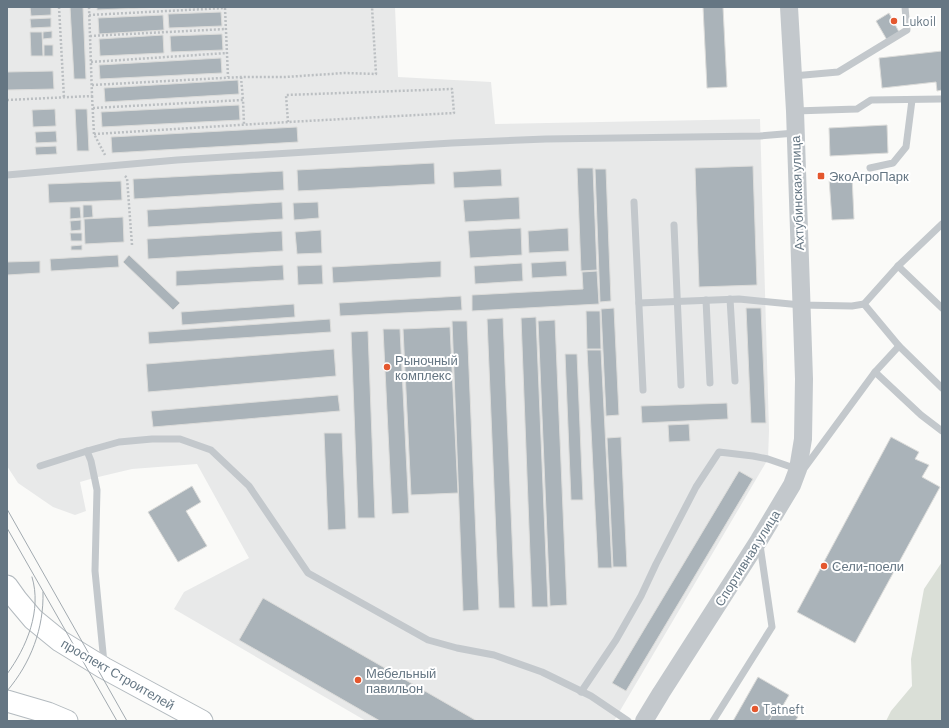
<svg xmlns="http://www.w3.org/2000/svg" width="949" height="728" font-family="Barlow,sans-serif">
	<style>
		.built { fill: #e8e9e9 }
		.green { fill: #dadfd7 }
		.building { fill: #aab3b9; stroke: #dcdcda }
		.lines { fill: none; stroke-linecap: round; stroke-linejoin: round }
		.secondary-casing { stroke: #b3babf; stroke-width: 23 }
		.path { stroke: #bbbfc2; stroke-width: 2.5; stroke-dasharray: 2 2; stroke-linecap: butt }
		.service { stroke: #c3c8cc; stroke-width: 7 }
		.tertiary { stroke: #c3c8cc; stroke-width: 18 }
		.secondary { stroke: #fff; stroke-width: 21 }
		.tram { stroke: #a2aab0; stroke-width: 1 }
		.poi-dot { fill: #e4572e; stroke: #fff; stroke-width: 1.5 }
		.labels { text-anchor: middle; stroke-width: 4; stroke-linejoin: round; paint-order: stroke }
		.poi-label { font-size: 13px; fill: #657683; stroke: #fff; text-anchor: start }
		.street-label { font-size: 13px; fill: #657683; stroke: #fff }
	</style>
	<rect width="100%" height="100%" fill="#fafaf8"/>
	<polygon class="built" points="7,7 395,7 398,77 491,82 495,124 760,119 769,431 768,459 614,721 366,721 174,609 184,592 249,558 197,464 132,469 94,478 80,482 86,511 75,515 53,507 18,483 7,466"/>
	<polygon class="green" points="942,562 942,721 886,721 891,711 912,686 911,659 924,589"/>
	<g class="building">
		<polygon points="30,7 51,7 51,15 31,16"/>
		<polygon points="70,7 83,7 86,79 74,79"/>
		<polygon points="97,7 160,7 97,10"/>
		<polygon points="703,7 723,7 727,87 707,88"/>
		<polygon points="221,12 222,26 169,28 168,14"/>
		<polygon points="889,13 899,32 887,40 876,21"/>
		<polygon points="163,15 164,30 99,34 98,18"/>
		<polygon points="51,18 51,27 31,28 30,19"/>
		<polygon points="52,31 52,38 43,39 43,32"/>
		<polygon points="30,32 42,32 43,56 31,56"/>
		<polygon points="222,34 223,50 171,52 170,36"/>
		<polygon points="163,35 164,53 100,56 99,39"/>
		<rect x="44" y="45" width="9" height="11"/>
		<polygon points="942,51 942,90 937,91 936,82 882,88 879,58"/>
		<polygon points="221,58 222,73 100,79 99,65"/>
		<polygon points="53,71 54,89 7,90 7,72"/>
		<polygon points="238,80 239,94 105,102 104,88"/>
		<polygon points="239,105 240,120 102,127 101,112"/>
		<polygon points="55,109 56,126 33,127 32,110"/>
		<polygon points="75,109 87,109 89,151 77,151"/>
		<polygon points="887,125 888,153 830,156 829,128"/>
		<polygon points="297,127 298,142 112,153 111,137"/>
		<polygon points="56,131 57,142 36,143 35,132"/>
		<polygon points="56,146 57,154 36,155 35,147"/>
		<polygon points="434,163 435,184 298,191 297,170"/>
		<polygon points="753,166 757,285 699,287 695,168"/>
		<polygon points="577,168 593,168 597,270 581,271"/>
		<polygon points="501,169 502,186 454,188 453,172"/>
		<polygon points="595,169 606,169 611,301 600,302"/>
		<polygon points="283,171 284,190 134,199 133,179"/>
		<polygon points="852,176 854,219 832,220 829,178"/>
		<polygon points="121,181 122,200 49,203 48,184"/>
		<polygon points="519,197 520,219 465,222 463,200"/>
		<polygon points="282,202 283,219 148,227 147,210"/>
		<polygon points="318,202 319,218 294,220 293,203"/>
		<polygon points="83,205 92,205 93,217 83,218"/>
		<polygon points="70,207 80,207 81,218 70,219"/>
		<polygon points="123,217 124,242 85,244 84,219"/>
		<polygon points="81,220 81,230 71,231 70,221"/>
		<polygon points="521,228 522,255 470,258 468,231"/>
		<polygon points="568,228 569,251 529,253 528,231"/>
		<polygon points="321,230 322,253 297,254 295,232"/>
		<polygon points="282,231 283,251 148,259 147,239"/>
		<polygon points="70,233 82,233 82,241 71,241"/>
		<polygon points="82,245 82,250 71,250 71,246"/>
		<polygon points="118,255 119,267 51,271 50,259"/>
		<polygon points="129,255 180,303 173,310 123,262"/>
		<polygon points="40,261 40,273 7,275 7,262"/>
		<polygon points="441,261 441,277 333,283 332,267"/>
		<polygon points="566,261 567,276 532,278 531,263"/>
		<polygon points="522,263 523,281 475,284 474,266"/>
		<polygon points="283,265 284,280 176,286 176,271"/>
		<polygon points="322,265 323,284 298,285 297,266"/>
		<polygon points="597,271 599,304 472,311 472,295 583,289 582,272"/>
		<polygon points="461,296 462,310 340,316 339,303"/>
		<polygon points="294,304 295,317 182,325 181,312"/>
		<polygon points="614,308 619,415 606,416 601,309"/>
		<polygon points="746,308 761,308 766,423 751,423"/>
		<polygon points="586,311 600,311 601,349 587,349"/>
		<polygon points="536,317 548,607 532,607 521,318"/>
		<polygon points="503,318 515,608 499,608 487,319"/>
		<polygon points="330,319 331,332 149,344 148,332"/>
		<polygon points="555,320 567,605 550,606 538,321"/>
		<polygon points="452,321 467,321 479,610 463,611"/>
		<polygon points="450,327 458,493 411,495 403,329"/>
		<polygon points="383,329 400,329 409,513 392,514"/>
		<polygon points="368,331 375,518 358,518 351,332"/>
		<polygon points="334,349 336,376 148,392 146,364"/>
		<polygon points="587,350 601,350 612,568 598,568"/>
		<polygon points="565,354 577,354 583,500 571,500"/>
		<polygon points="338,395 340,411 153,427 151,411"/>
		<polygon points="727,403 728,419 642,423 641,406"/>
		<polygon points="689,424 690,441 669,442 668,425"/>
		<polygon points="324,433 342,433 346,529 328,530"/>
		<polygon points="621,437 627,567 613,567 607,438"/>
		<polygon points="891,437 919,452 915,459 929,465 922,477 940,487 855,643 797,612"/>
		<polygon points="739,471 753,479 626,691 612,683"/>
		<polygon points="192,486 201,502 186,511 207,546 178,562 148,512"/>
		<polygon points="263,598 477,721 380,721 239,640"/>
		<polygon points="758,677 789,695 774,721 733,721"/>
		<polygon points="778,705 798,717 795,721 769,721"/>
	</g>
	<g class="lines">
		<defs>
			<g id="secondary">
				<polyline points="7,586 17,600 33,619 60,641 104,668 202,721"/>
				<polyline points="7,701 48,713 67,721"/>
			</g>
		</defs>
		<use href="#secondary" class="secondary-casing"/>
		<g class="path">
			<polyline points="59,7 64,98"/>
			<polyline points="225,8 228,77"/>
			<polyline points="89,15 225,8"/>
			<polyline points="90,36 226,29"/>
			<polyline points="91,62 227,53"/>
			<polyline points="241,77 243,100"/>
			<polyline points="92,85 241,77 285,77 345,73 376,74 372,7"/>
			<polyline points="92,96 94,134 105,155"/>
			<polyline points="7,100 92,96 89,7"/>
			<polyline points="93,108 243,100 244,124"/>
			<polyline points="94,134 288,122 454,113 452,89 286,95 288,122"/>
			<polyline points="125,176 127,178 132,245"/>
		</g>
		<g class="service">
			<polyline points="793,76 838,72 907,30 905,7"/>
			<polyline points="795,111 857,109 871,100 941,99"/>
			<polyline points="870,168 893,163 906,147 912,100"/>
			<polyline points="7,175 177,160 452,143 546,139 760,136 795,133"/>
			<polyline points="634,202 643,390"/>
			<polyline points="674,225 681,385"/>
			<polyline points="898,266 942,308"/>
			<polyline points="730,299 735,381"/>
			<polyline points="706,300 710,383"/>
			<polyline points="639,303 739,299 801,305 852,306 864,304 898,266 942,224"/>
			<polyline points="864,304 899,346 942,388"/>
			<polyline points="875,372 899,346"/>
			<polyline points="40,466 87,451"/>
			<polyline points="803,470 875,372 921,415 942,431"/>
			<polyline points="104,663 95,571 97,490 91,461 87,451 119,442 152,439 180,439 211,450 249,486 308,573 428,640 457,648 494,655 542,672 591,696 628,721"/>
			<polyline points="581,692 616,640 641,596 656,564 696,487 719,452 753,456 768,459 797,469"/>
			<polyline points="713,721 772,627 760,545"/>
		</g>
		<polyline class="tertiary" points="644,721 661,693 759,540 792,485 798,469 803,439 804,379 795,111 789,7"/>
		<use href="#secondary" class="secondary"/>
		<g class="tram">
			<polyline points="7,509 127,721"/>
			<polyline points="7,528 117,721"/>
			<path d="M7,674C27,647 42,610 32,577"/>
			<path d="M7,691C31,663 44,628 43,592"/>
		</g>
	</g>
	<g class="poi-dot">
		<circle cx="894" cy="21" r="4"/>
		<rect x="817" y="172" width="8" height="8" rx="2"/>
		<circle cx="387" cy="367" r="4"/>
		<circle cx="824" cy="566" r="4"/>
		<circle cx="358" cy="680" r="4"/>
		<circle cx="755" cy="709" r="4"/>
	</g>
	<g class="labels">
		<g class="poi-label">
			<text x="902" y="26">Lukoil</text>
			<text x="829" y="181">ЭкоАгроПарк</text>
			<text x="395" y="365">Рыночный<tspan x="395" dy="15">комплекс</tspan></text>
			<text x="832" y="571">Сели-поели</text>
			<text x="366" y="678">Мебельный<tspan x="366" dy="15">павильон</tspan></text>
			<text x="763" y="714">Tatneft</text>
		</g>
		<g class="street-label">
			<text transform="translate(797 193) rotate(-92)" y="5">Ахтубинская улица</text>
			<text transform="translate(747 558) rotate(-58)" y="5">Спортивная улица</text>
			<text transform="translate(118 674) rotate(30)" y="5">проспект Строителей</text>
		</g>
	</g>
	<rect width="949" height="728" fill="none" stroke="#657683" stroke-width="16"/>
</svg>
